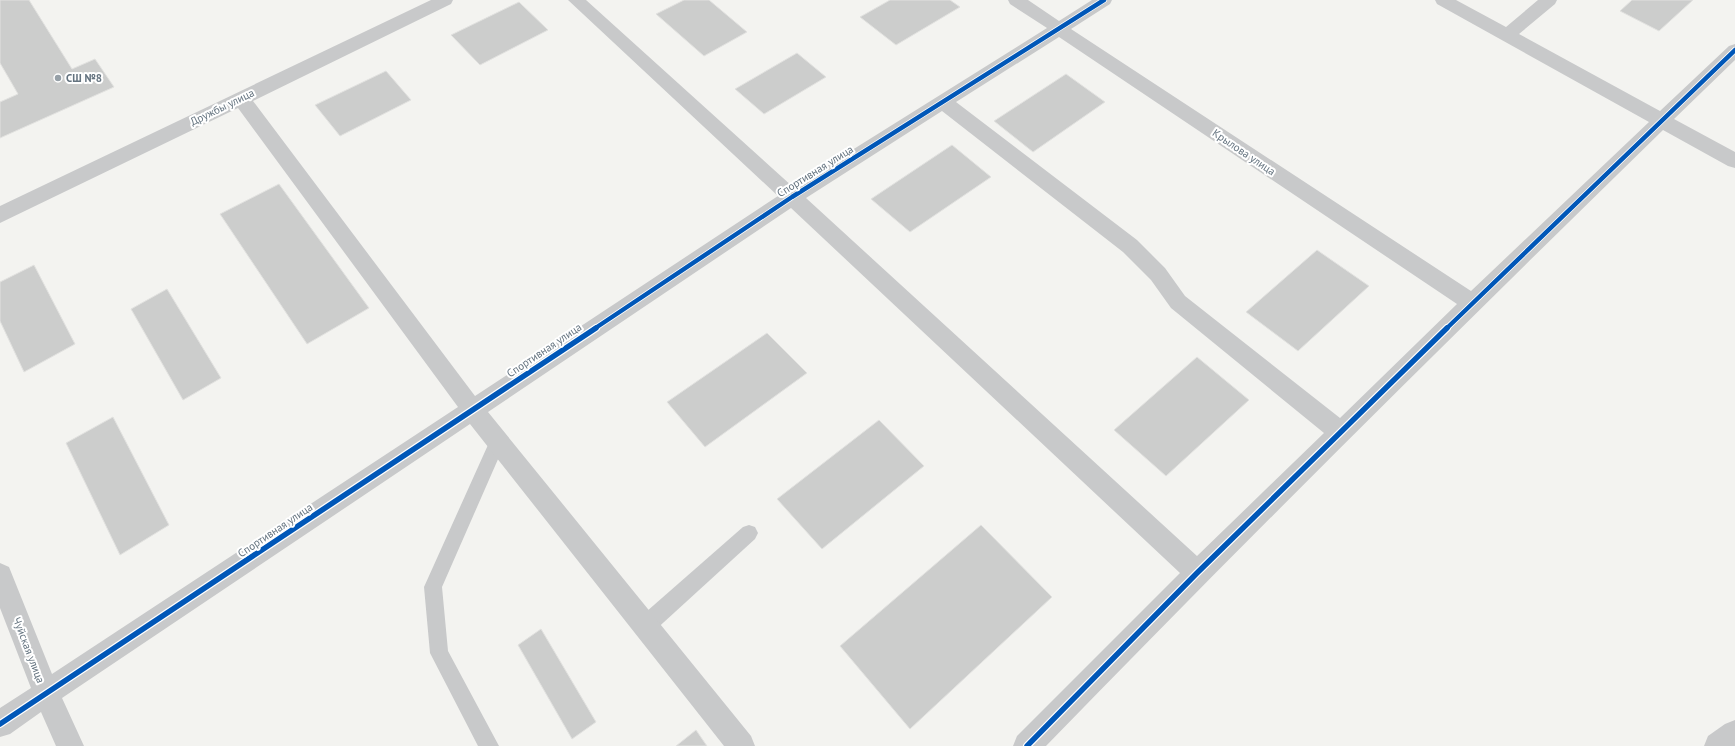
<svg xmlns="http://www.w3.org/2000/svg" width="1735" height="746" font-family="'PT Sans',sans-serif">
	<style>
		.building { fill: #cccdcc; stroke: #e2e2e0 }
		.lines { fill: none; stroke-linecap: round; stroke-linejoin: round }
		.service { fill: #c8c9ca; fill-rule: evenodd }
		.minor { fill: #c8c9ca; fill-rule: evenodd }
		.cycleway-far1-casing { stroke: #fff; stroke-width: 6 }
		.cycleway-casing { stroke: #fff; stroke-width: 8 }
		.cycleway-far1 { stroke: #0057b8; stroke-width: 4.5 }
		.cycleway { stroke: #0057b8; stroke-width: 5.5 }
		.poi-dot { fill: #96a0a7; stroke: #fff; stroke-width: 1.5 }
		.labels { text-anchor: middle; stroke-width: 4; stroke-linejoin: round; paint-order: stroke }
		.poi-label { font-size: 11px; font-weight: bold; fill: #64737f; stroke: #fff; text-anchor: start }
		.street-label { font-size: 11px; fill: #64737f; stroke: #fff }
	</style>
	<rect width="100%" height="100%" fill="#f3f3f0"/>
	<g class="building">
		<polygon points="0,0 29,0 72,69 95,59 114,87 0,138 0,102 18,94 0,63"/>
		<polygon points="684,0 709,0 747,32 704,56 656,14"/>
		<polygon points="890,0 950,0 960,7 896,45 860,17"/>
		<polygon points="1632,0 1693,0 1659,31 1620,11"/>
		<polygon points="519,2 548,30 480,65 451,35"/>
		<polygon points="797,53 826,77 764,114 735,89"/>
		<polygon points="386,71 411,100 340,136 315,105"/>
		<polygon points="1066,74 1105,102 1033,152 994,121"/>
		<polygon points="952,145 991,177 910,232 871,199"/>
		<polygon points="279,184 369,308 307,344 220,214"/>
		<polygon points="1317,250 1369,286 1298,351 1246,312"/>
		<polygon points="34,265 75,344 24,372 0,321 0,282"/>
		<polygon points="167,289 221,378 183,400 131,309"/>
		<polygon points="767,333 807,373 705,447 667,402"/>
		<polygon points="1197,357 1249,400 1166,476 1114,430"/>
		<polygon points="113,417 169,525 120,555 66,443"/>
		<polygon points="879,420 924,466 822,549 777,499"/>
		<polygon points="981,525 1052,597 910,729 840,646"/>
		<polygon points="541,629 596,722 572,739 518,645"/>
		<polygon points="696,730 707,746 676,746"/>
	</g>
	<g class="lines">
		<g class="service">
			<polygon points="498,434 504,436 506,441 442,587 448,651 499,746 478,746 430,653 424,587 492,436"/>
			<polygon points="749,525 755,527 758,533 755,539 652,633 645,635 638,633 636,626 638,619 743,527"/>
		</g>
		<g class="minor">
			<path d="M431,0H453L451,4L253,101L475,396L778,196L568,0H586L793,187L1047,28L1010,4L1008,0H1028L1059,21L1092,0H1112L1110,4L1071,29L1471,291L1649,122L1437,4L1435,0H1456L1506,27L1538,0H1557L1555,4L1519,34L1660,111L1729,46L1735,44V60L1674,119L1735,152V168L1728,166L1663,130C1455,333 1249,537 1046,746H1013L1017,736L1180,573L791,208L488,412L751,736L755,746H724L470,424L62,698L84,746H56L41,712L10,734L0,737V708L31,688L0,608V563L9,567L52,674L458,407L238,108L0,223V206ZM1059,37L1457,304L1340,418L1185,296L1165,268L1137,240L956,102ZM942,111L1123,252L1151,280L1171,308L1324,433L1197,556L806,198Z"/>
			<polygon points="1735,720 1735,746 1704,746 1708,736 1725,724"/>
		</g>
		<defs>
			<g id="cycleway-far1">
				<polyline points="594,329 792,197 1104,0"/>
				<polyline points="1446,329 1735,50"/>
			</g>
			<g id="cycleway">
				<polyline points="0,724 596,328"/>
				<polyline points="1027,746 1197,573 1447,328"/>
			</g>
		</defs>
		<use href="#cycleway-far1" class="cycleway-far1-casing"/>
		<use href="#cycleway" class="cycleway-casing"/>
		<use href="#cycleway-far1" class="cycleway-far1"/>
		<use href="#cycleway" class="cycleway"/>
	</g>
	<circle class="poi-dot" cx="58" cy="78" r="4"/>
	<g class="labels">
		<g class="poi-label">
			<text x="66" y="82">СШ №8</text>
		</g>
		<g class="street-label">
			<text transform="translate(222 107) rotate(-26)" y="4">Дружбы улица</text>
			<text transform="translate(1244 152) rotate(34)" y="4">Крылова улица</text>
			<text transform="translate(815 171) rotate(-32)" y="4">Спортивная улица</text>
			<text transform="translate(544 350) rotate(-34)" y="4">Спортивная улица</text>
			<text transform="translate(275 530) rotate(-34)" y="4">Спортивная улица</text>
			<text transform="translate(29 650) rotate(69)" y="4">Чуйская улица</text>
		</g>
	</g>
</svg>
